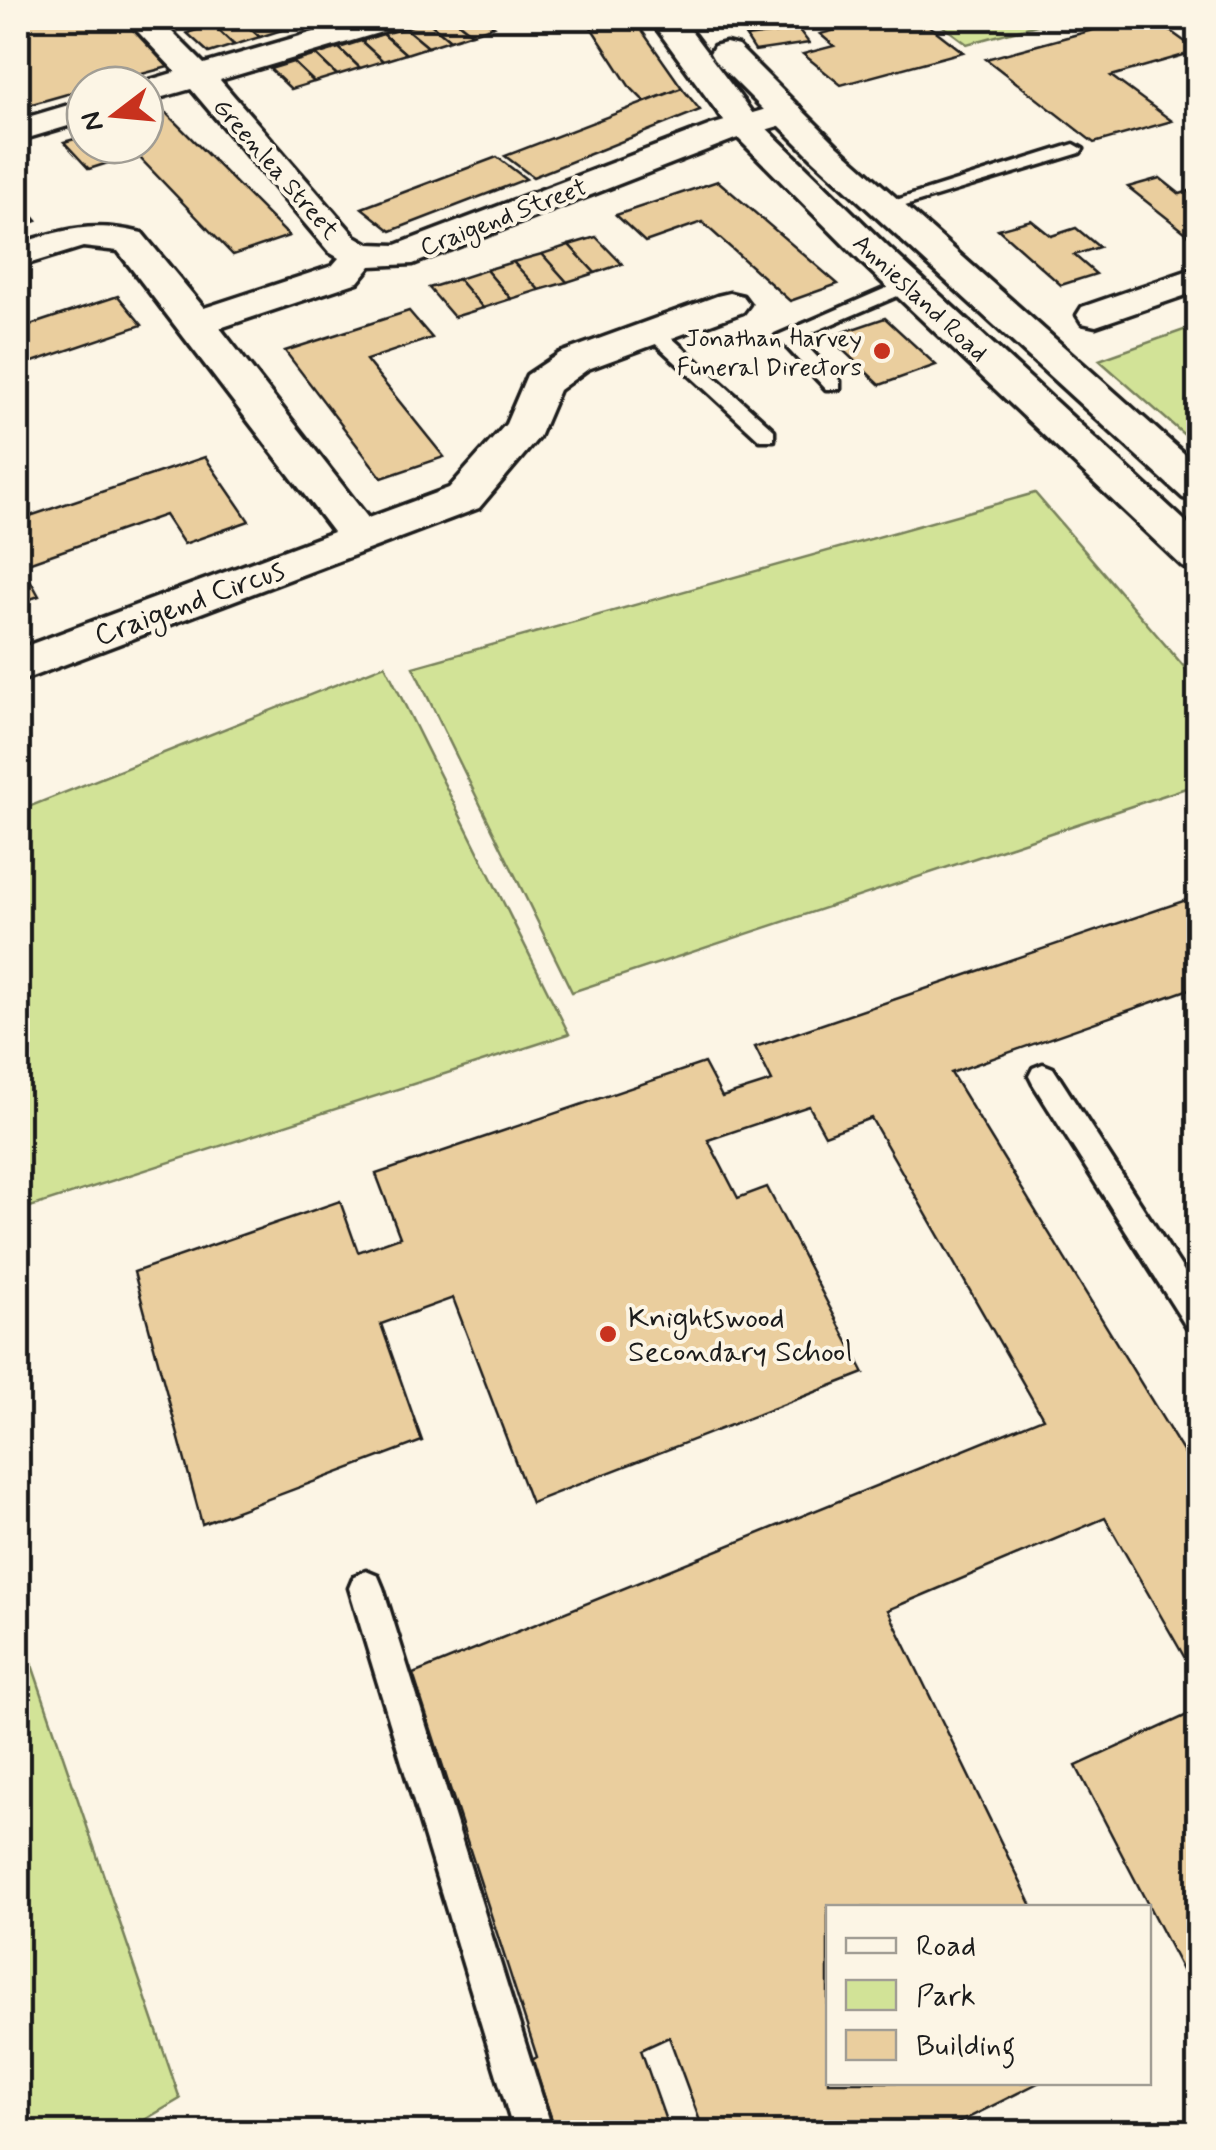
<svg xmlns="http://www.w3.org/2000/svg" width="1216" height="2150" font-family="Mynerve,sans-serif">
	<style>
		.green { fill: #d2e397; stroke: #77805a; stroke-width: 2.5 }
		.building { fill: #eace9e; stroke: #1c1c1c; stroke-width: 2.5 }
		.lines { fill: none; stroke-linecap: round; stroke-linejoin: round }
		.service-casing { stroke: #1c1c1c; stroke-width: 7 }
		.minor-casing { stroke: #1c1c1c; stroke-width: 7 }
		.tertiary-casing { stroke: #1c1c1c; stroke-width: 7 }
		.service { fill: #fcf5e5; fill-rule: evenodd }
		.minor { fill: #fcf5e5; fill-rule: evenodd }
		.tertiary { fill: #fcf5e5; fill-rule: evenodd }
		.poi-dot { fill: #c8321e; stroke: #fcf5e5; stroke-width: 4 }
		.labels { text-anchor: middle; stroke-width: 8; stroke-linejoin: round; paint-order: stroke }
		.far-street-label { font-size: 25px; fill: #1c1c1c; stroke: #fcf5e5 }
		.far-poi-label { font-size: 25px; fill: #1c1c1c; stroke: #fcf5e5; text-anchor: end }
		.street-label { font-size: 30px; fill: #1c1c1c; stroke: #fcf5e5 }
		.poi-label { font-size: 30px; fill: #1c1c1c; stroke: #fcf5e5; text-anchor: start }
	</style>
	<rect width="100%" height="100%" fill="#fcf5e5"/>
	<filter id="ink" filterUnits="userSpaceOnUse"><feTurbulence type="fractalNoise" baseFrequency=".01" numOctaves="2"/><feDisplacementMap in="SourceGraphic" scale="20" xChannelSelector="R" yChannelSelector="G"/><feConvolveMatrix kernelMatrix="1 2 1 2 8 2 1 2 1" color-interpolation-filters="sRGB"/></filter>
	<g filter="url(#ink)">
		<g class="green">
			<polygon points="932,18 1062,18 967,44"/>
			<polygon points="1198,325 1198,447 1099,360"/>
			<polygon points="1035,493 1198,683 1198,784 572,992 413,667"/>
			<polygon points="385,665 569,1034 21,1210 18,1200 18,811"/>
			<polygon points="18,1624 180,2099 124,2132 18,2132"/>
		</g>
		<g class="building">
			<polygon points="18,18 124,18 168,67 101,85 85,85 85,89 18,108"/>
			<polygon points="238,18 260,37 234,45 213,25"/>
			<polygon points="238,18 272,18 285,29 260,37"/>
			<polygon points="272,18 305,18 310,22 285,29"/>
			<polygon points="439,18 453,18 472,33 450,40 427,21"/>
			<polygon points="453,18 482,18 494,26 472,33"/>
			<polygon points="585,18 633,18 682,88 645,102 629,86"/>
			<polygon points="790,18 799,30 746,37 737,24"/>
			<polygon points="883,18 919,18 963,52 841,85 803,54 834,46 820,34"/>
			<polygon points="1137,18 1152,18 1198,51 1111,76 1172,121 1094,143 986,59"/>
			<polygon points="427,21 450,40 428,47 405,28"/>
			<polygon points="213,25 234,45 209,53 187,33"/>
			<polygon points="405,28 428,47 406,54 383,34"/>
			<polygon points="799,30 809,43 755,51 746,37"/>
			<polygon points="383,34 406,54 383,61 361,41"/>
			<polygon points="361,41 383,61 360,68 339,48"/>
			<polygon points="339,48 360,68 337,75 316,55"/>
			<polygon points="316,55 337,75 314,82 293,62"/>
			<polygon points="293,62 314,82 291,89 270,69"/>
			<polygon points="682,88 700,110 533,177 505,156"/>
			<polygon points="164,111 289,236 233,255 136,154 89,169 64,142 85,136 85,145 145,145 145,117"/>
			<polygon points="497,157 526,179 391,231 362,208"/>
			<polygon points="1160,178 1180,194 1198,188 1198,238 1195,240 1128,187"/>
			<polygon points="718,181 838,284 790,301 702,222 645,242 616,215"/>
			<polygon points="18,199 37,221 18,228"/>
			<polygon points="1031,220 1051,236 1076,228 1099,247 1074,255 1096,274 1061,285 998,229"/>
			<polygon points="596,237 622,264 595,273 569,245"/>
			<polygon points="569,245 595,273 567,282 542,254"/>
			<polygon points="542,254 567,282 539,290 513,262"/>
			<polygon points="513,262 539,290 511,299 486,270"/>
			<polygon points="486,270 511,299 483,308 458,279"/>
			<polygon points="458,279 483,308 454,317 429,288"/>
			<polygon points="118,296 142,325 18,367 18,329"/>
			<polygon points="409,311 432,338 366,360 444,457 382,478 285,351"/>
			<polygon points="885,318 936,365 880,385 829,337"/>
			<polygon points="205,457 249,521 184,544 165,515 22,565 39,596 18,603 18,520"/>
			<polygon points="1198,896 1198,986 951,1073 1198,1476 1198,1681 1105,1518 888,1610 1033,1908 828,1908 828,2082 1040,2082 940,2132 704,2132 669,2037 641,2050 670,2132 556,2132 532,2060 537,2057 413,1674 1043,1418 871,1118 825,1135 809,1106 708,1140 738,1198 767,1187 864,1373 531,1503 453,1298 381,1324 422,1441 202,1524 134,1272 340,1201 358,1252 400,1237 376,1174 704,1063 722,1097 772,1081 755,1047"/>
			<polygon points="1198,1710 1198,2001 1076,1766"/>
		</g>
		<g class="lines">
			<defs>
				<g id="service">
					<polygon points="1074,144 1083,149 1080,153 892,210 886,211 877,206"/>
					<polygon points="907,279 916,285 914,289 799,338 840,381 840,389 826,389 776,336"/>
					<polygon points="654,326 661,328 774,430 774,440 760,440 647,336 647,328"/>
					<polygon points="1043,1064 1053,1068 1198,1293 1198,1332 1187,1328 1033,1084 1029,1076 1033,1068"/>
					<polygon points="366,1571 378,1576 383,1588 553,2132 514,2132 349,1588 354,1576"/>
				</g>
				<g id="minor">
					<path d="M125,18H158L204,64L362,18H410L405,25L220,80L355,236L369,244L396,245L711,125L787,103L799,106L804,113L799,120L735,139L413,264L371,266L358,282L220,328L368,518L449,488L506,424L527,375L560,353L717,296L730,293L743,296L749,304L743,312L588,369L559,390L539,437L479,508L18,682V649L333,532L118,251L83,247L18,267V244C64,229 93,221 142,233L204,308L332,266L339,258L329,252L191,89L145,102V85H133L176,72Z"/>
					<polygon points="85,100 85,121 18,141 18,120"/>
					<polygon points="1198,267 1198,291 1096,326 1082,323 1077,315 1082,307"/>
				</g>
				<g id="tertiary">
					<polygon points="649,18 681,18 756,118 889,248 1198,533 1198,571 1183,567 863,264 732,132"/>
					<polygon points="726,43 738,46 838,146 1198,466 1198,501 1183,498 814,160 714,60 710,53 714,46"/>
				</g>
			</defs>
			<use href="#service" class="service-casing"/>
			<use href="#minor" class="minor-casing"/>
			<use href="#tertiary" class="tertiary-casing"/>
			<use href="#service" class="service"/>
			<use href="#minor" class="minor"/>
			<use href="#tertiary" class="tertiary"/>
		</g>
	</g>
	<g class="poi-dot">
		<circle cx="882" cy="351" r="10"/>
		<circle cx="608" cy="1334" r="10"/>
	</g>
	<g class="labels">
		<g class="far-street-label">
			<text transform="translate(277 168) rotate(49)" y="9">Greenlea Street</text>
			<text transform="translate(503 216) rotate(-21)" y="9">Craigend Street</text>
			<text transform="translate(921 297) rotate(43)" y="9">Anniesland Road</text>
		</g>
		<g class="far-poi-label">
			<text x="862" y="346">Jonathan Harvey<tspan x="862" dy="29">Funeral Directors</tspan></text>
		</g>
		<g class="street-label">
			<text transform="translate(189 602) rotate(-20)" y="10">Craigend Circus</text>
		</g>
		<g class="poi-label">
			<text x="628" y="1327">Knightswood<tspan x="628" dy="34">Secondary School</tspan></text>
		</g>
	</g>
	<rect width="1216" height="2150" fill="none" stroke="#fcf5e5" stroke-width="60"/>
	<rect x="30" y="30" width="1156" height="2090" fill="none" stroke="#1c1c1c" stroke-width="4" filter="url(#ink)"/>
	<rect x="826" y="1905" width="325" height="180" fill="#fcf5e5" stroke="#a29e95" stroke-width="2.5"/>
	<rect x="846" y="1938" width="50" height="15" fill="#fcf5e5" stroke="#a29e95" stroke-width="2.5"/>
	<text x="916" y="1955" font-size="30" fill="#1c1c1c">Road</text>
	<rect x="846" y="1980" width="50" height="30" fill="#d2e397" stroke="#a29e95" stroke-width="2.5"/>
	<text x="916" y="2005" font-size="30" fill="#1c1c1c">Park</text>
	<rect x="846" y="2030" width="50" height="30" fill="#eace9e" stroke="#a29e95" stroke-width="2.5"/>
	<text x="916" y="2055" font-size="30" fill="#1c1c1c">Building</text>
	<g transform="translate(115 115) rotate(254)"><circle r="48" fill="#fcf5e5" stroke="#a29e95" stroke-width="2.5"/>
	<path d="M0-8L18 38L0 25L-18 38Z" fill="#c8321e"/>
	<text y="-15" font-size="28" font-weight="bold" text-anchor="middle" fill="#1c1c1c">N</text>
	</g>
</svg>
